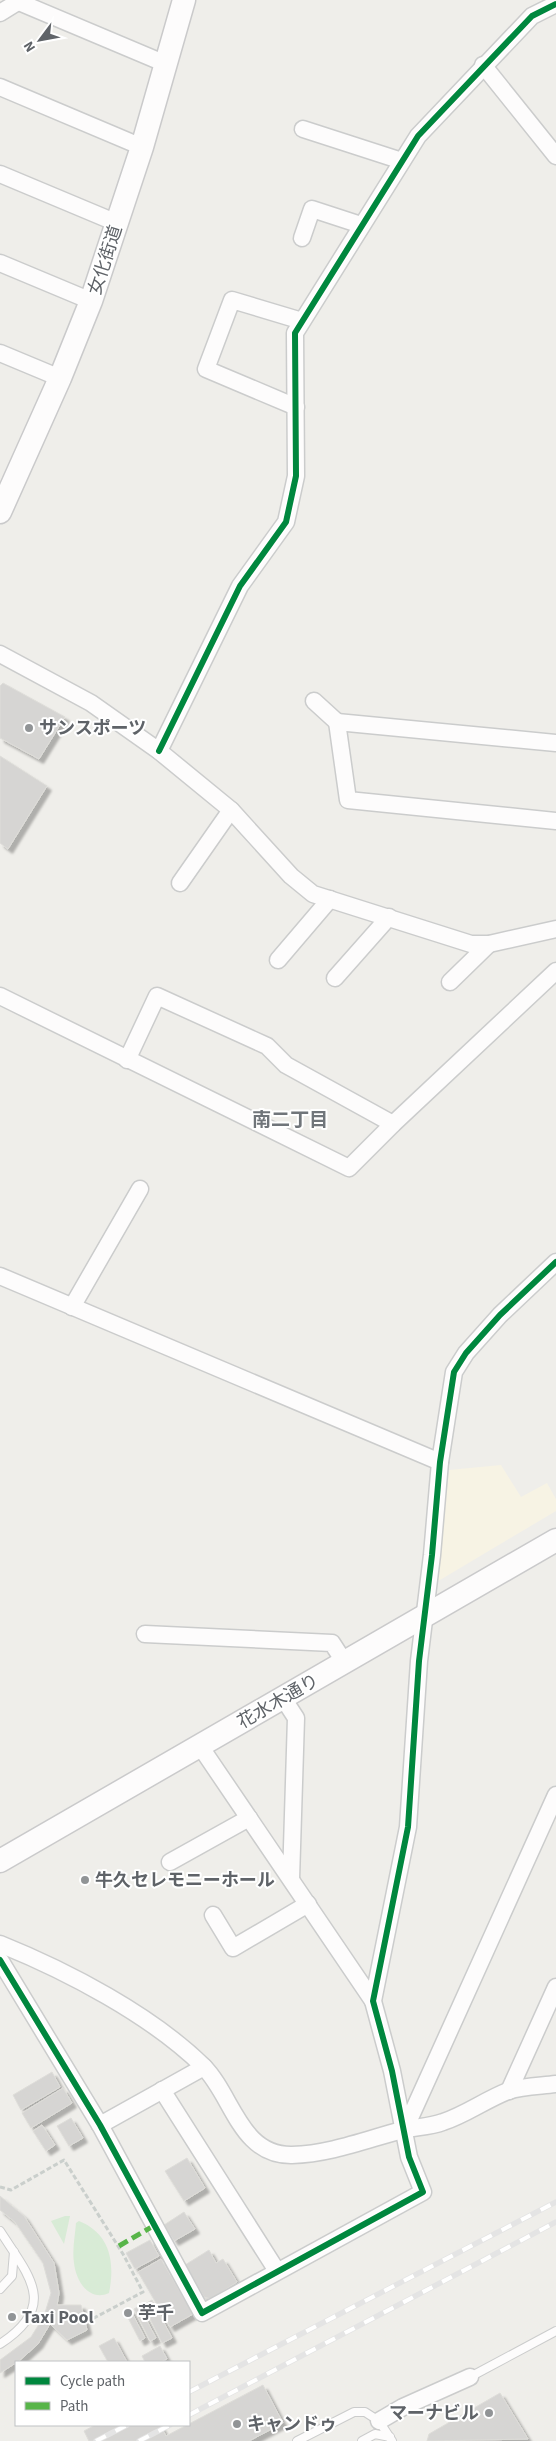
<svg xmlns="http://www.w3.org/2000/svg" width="556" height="2441" font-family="'Source Sans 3','Noto Sans JP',sans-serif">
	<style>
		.commercial { fill: #f7f3e4 }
		.green { fill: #d8ebd6 }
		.building { fill: #d6d5d3; stroke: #deddd9; filter: url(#shadow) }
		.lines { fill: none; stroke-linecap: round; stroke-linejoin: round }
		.lane-casing { stroke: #cbcccc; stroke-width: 10 }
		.street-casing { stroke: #cbcccc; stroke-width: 19 }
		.secondary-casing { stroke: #cacacb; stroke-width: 25 }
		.path { stroke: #cacfcc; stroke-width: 3; stroke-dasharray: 5 2.5; stroke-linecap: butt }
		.lane { stroke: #fdfcfc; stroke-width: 8 }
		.street { stroke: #fdfcfc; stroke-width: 16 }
		.secondary { stroke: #fdfcfc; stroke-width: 22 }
		.rail-casing { stroke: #e4e4e4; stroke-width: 5.5 }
		.rail { stroke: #fff; stroke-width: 4; stroke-dasharray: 11; stroke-linecap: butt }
		.quiet { stroke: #58b549; stroke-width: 5; stroke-dasharray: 10 5; stroke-linecap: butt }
		.cycleway-casing { stroke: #fff; stroke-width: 9 }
		.cycleway { stroke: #00873e; stroke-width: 6 }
		.poi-dot { fill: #919496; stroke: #fff; stroke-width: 2 }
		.labels { text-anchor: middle; stroke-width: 4; stroke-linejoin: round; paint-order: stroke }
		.street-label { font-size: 18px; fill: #5f6368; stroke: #fff }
		.poi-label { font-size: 18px; font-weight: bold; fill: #5f6368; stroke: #fff; text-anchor: start }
		.neighbourhood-label { font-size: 19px; font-weight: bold; fill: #70757a; stroke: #fff }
	</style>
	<defs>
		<filter id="shadow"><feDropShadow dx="4.5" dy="4.5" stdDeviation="1" flood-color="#0004"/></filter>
	</defs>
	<rect width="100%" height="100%" fill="#efeeea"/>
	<polygon class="commercial" points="501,1465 521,1497 547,1483 556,1499 556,1511 435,1583 449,1470"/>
	<g class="green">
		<polygon points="65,2216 70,2216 64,2244 51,2221"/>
		<path d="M79,2221C111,2234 115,2263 109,2293C89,2302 76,2281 74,2263C72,2250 75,2236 76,2223Z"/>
	</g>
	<g class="building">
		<polygon points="3,683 65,717 39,759 0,738 0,686"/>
		<polygon points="0,756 47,786 8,849 0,843"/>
		<polygon points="52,2072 60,2087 21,2110 13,2095"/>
		<polygon points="63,2088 72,2103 31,2128 22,2113"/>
		<polygon points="71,2118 83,2138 69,2146 57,2126"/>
		<polygon points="42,2125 55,2145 46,2151 33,2131"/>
		<polygon points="187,2158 205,2188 184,2201 165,2171"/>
		<polygon points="0,2196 24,2216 54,2263 59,2293 57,2305 81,2305 87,2330 67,2340 50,2324 38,2344 19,2361 0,2373 0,2360 31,2337 44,2316 51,2293 43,2263 15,2222 0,2210"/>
		<polygon points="184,2212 195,2229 174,2241 164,2225"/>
		<polygon points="150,2240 159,2256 135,2269 126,2253"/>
		<polygon points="209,2250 216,2263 223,2259 237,2282 211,2299 204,2297 185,2265"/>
		<polygon points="161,2259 193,2314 170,2327 138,2272"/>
		<polygon points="152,2300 172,2338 162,2343 143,2305"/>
		<polygon points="139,2306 156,2338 150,2341 134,2309"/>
		<polygon points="130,2309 145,2338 140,2341 125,2312"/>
		<polygon points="114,2338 127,2362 108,2362 99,2346"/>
		<polygon points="160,2346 167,2359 160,2362 145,2362 142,2356"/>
		<polygon points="263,2385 283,2423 249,2441 89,2441 84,2431 95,2425 160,2425 166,2436"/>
		<polygon points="500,2393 528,2439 427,2441 429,2434"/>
	</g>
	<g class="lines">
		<defs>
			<g id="lane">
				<path d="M0,2231C29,2276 59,2306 0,2344"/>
				<polyline points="0,2289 12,2276 14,2252"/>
				<polyline points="470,2377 556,2331"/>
				<polyline points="297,2441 354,2412 365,2412 379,2421 392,2441"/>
				<polyline points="362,2441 375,2434 390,2437"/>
			</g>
			<g id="street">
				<polyline points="14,0 166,64"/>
				<polyline points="0,13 21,0"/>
				<polyline points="483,65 556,156"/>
				<polyline points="0,87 142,147"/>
				<polyline points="303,129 402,161"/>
				<polyline points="0,174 117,223"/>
				<polyline points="302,238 312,209 361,225"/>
				<polyline points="0,263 91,301"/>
				<polyline points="0,353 60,378"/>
				<polyline points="296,407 206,369 232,300 302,321"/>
				<polyline points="0,654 91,703 159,751 231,810 291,876 313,894 471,944 489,944 556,929"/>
				<polyline points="314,701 337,722"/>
				<polyline points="556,743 337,722 348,800 556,821"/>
				<polyline points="159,751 240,586 286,522 296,476 295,333 418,136 532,16 556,4"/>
				<polyline points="180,883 231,810"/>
				<polyline points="278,960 330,899"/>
				<polyline points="335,978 389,917"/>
				<polyline points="450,982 489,944"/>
				<polyline points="0,996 349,1168 393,1124 556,971"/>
				<polyline points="127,1060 157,996 267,1046 286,1065 393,1124"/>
				<polyline points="0,1276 440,1462"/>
				<polyline points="72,1307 140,1189"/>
				<polyline points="145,1634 332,1643 345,1663"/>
				<polyline points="283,1698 296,1718 291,1879"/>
				<polyline points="200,1746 373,2001"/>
				<polyline points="170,1862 249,1818"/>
				<polyline points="213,1915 233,1948 308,1904"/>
				<path d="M0,1944C67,1971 151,2015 203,2066C233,2096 240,2156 292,2155C330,2154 365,2140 402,2130C415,2127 430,2127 443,2122C465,2115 485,2100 508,2091C522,2086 541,2086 556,2084"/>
				<polyline points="0,1960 100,2125 202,2313 423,2192 409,2157 392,2071 373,2001 408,1827 419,1661 432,1555 440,1462 454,1372 466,1353 500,1315 556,1262"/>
				<polyline points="162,2090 277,2271"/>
				<polyline points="509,2091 556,1987"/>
				<polyline points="100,2125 204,2067"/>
				<polyline points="405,2129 556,1795"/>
				<polyline points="379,2421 403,2407 470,2377"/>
			</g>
			<g id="secondary">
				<polyline points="0,512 60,378 91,301 142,147 184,0"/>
				<polyline points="0,1861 556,1540"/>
			</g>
		</defs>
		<use href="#lane" class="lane-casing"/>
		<use href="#street" class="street-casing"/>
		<use href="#secondary" class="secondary-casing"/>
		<polyline class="path" points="0,2187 11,2190 64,2160 123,2254 143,2292 92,2319"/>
		<use href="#lane" class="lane"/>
		<use href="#street" class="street"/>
		<use href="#secondary" class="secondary"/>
		<defs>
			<g id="rail">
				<polyline points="189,2392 556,2202"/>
				<polyline points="189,2415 556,2222"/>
				<polyline points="96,2441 127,2425"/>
				<polyline points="139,2441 170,2425"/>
			</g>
		</defs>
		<use href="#rail" class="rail-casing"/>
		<use href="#rail" class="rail"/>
		<polyline class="quiet" points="119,2246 155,2225"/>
		<defs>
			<g id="cycleway">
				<polyline points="159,751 240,586 286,522 296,476 295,333 418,136 532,16 556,4"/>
				<polyline points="0,1960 100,2125 202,2313 423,2192 409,2157 392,2071 373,2001 408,1827 419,1661 432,1555 440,1462 454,1372 466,1353 500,1315 556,1262"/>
			</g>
		</defs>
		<use href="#cycleway" class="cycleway-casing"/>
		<use href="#cycleway" class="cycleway"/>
	</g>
	<g class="poi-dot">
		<circle cx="29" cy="728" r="5"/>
		<circle cx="85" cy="1880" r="5"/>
		<circle cx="128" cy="2313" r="5"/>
		<circle cx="12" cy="2317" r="5"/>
		<circle cx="489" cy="2413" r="5"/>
		<circle cx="237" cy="2424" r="5"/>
	</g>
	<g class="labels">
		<g class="street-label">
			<text transform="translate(105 260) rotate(-72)" y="6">女化街道</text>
			<text transform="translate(278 1701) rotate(-30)" y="6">花水木通り</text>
		</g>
		<g class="poi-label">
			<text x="39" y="734">サンスポーツ</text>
			<text x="95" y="1886">牛久セレモニーホール</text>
			<text x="138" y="2319">芋千</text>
			<text x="22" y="2323">Taxi Pool</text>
			<text x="479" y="2419" text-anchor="end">マーナビル</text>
			<text x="247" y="2430">キャンドゥ</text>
		</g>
		<g class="neighbourhood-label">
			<text x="290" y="1126">南二丁目</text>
		</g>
	</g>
	<rect x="15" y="2361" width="175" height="65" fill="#ffffff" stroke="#bfc1c3"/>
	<rect x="25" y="2377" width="25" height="8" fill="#00873e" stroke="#bfc1c3"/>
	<text x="60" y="2386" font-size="15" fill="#5f6368">Cycle path</text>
	<rect x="25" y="2402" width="25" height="8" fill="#58b549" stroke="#bfc1c3"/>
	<text x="60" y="2411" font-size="15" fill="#5f6368">Path</text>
	<g transform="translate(40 40) rotate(238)" stroke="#ffffff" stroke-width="4" paint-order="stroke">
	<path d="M0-4L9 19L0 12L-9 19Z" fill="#5f6368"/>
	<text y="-8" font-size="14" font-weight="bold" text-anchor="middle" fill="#5f6368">N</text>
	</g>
</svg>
